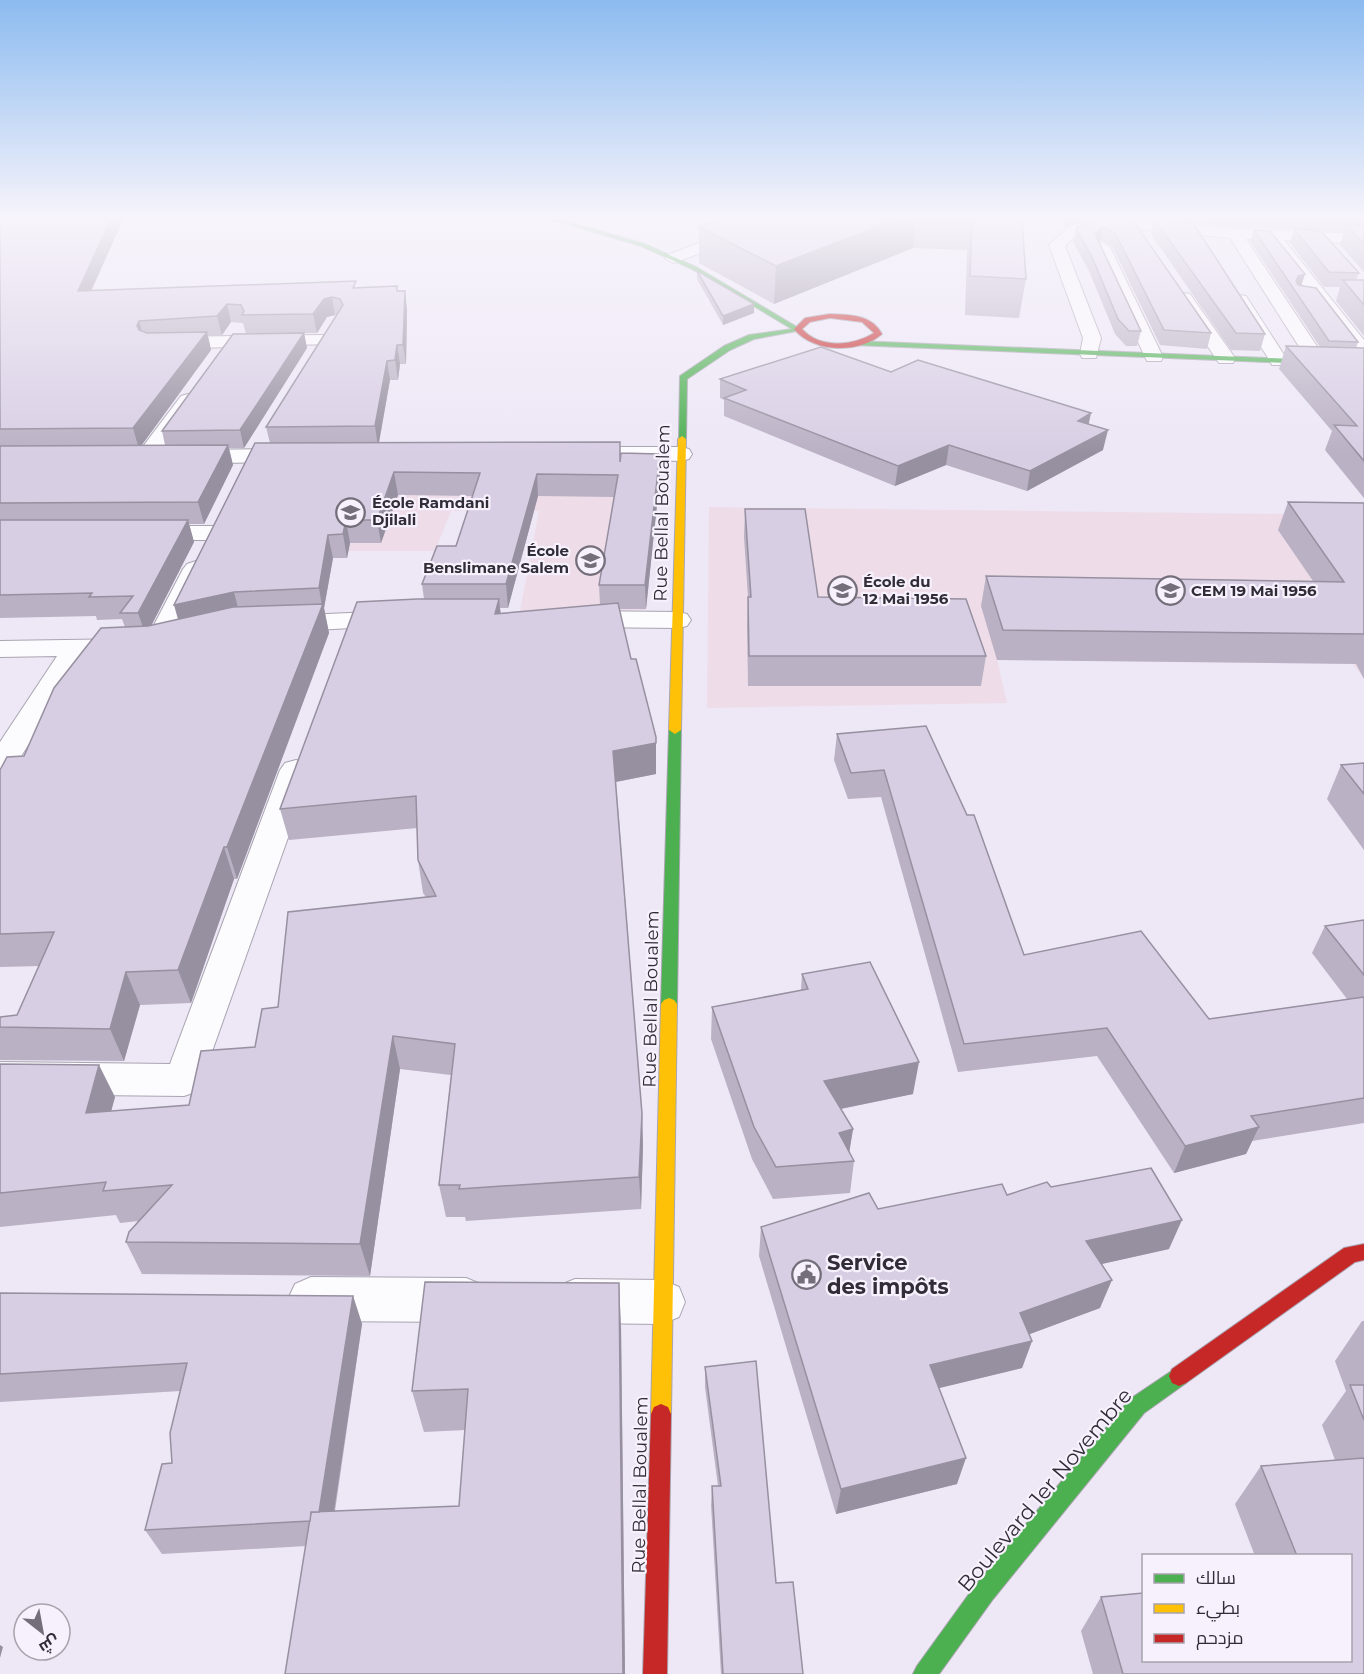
<svg xmlns="http://www.w3.org/2000/svg" width="1364" height="1674" font-family="Montserrat,Cairo,sans-serif">
	<style>
		.education { fill: #eedde8 }
		.lines { fill: none; stroke-linecap: round; stroke-linejoin: round }
		.street-casing { stroke: #a9a5b0; stroke-width: 2 }
		.fast-casing { stroke: #a9a5b0; stroke-width: 2 }
		.slow-casing { stroke: #a9a5b0; stroke-width: 2 }
		.jam-casing { stroke: #a9a5b0; stroke-width: 2 }
		.street { fill: #fcfbfe; fill-rule: evenodd }
		.fast { fill: #4caf50; fill-rule: evenodd }
		.slow { fill: #ffc107; fill-rule: evenodd }
		.jam { fill: #c62828; fill-rule: evenodd }
		.wall { fill: #bab1c4; fill-rule: evenodd }
		.shaded-wall { fill: #9790a0 }
		.building { fill: #d8cee4; stroke: #9790a0; stroke-width: 1.5 }
		.labels { text-anchor: middle; stroke-width: 4.5; stroke-linejoin: round; paint-order: stroke }
		.far-poi-label { font-size: 15px; font-weight: bold; fill: #312d37; stroke: #f6f1fc; text-anchor: start }
		.street-label { font-size: 18px; fill: #312d37; stroke: #f6f1fc }
		.near-poi-label { font-size: 21px; font-weight: bold; fill: #312d37; stroke: #f6f1fc; text-anchor: start }
		.near-street-label { font-size: 21px; fill: #312d37; stroke: #f6f1fc }
	</style>
	<rect width="100%" height="100%" fill="#ede7f6"/>
	<g class="education">
		<polygon points="606,475 660,476 645,610 520,611 539,511 451,511 435,551 230,551 261,493"/>
		<polygon points="709,507 1364,515 1364,679 1353,664 997,659 1007,703 707,708"/>
	</g>
	<g class="lines">
		<defs>
			<g id="street">
				<polygon points="763,219 784,219 782,222 679,261 673,263 665,258 667,255"/>
				<polygon points="1093,219 1120,219 1235,229 1364,234 1364,244 1284,240 1364,340 1364,358 1357,356 1268,240 1246,239 1328,363 1326,367 1312,367 1230,238 1100,226 1080,232 1065,246 1101,338 1096,358 1082,358 1080,354 1083,338 1049,245 1070,226"/>
				<polygon points="1102,242 1110,247 1163,357 1161,361 1147,361 1145,357 1094,247"/>
				<polygon points="1184,293 1190,294 1233,355 1235,359 1233,363 1219,363 1175,298 1178,294"/>
				<polygon points="1240,295 1246,296 1288,361 1286,365 1272,365 1270,361 1231,300 1234,296"/>
				<polygon points="323,335 329,336 332,340 329,344 164,349 157,347 155,343 157,339 164,337"/>
				<polygon points="188,394 195,396 198,400 154,463 146,465 138,463 135,458 138,453 181,396"/>
				<polygon points="614,447 681,447 689,449 692,454 689,459 681,461 606,459 603,454 606,449"/>
				<polygon points="292,449 300,451 303,456 300,461 188,464 180,462 177,457 180,452 188,450"/>
				<polygon points="146,526 214,526 222,528 226,533 222,538 214,540 146,540 138,538 134,533 138,528"/>
				<polygon points="196,561 205,564 209,569 171,646 167,652 157,654 147,652 143,646 183,569 187,564"/>
				<polygon points="395,611 404,613 408,619 404,625 281,632 272,630 268,624 272,618 281,616"/>
				<polygon points="578,611 678,612 687,614 691,620 687,626 678,628 578,627 569,625 565,619 569,613"/>
				<polygon points="130,639 140,641 144,647 140,653 130,655 85,656 11,772 0,774 0,742 57,656 0,657 0,641"/>
				<polygon points="296,760 307,763 312,770 198,1091 184,1096 0,1094 0,1062 170,1064 280,770 285,763"/>
				<polygon points="311,1277 466,1278 483,1285 489,1300 483,1315 466,1322 311,1321 295,1314 288,1299 295,1284"/>
				<polygon points="575,1279 662,1280 679,1287 685,1302 679,1317 662,1324 575,1323 558,1316 552,1301 558,1286"/>
			</g>
			<g id="fast">
				<polygon points="548,219 559,219 645,244 696,267 802,330 754,339 730,350 687,379 686,439 679,441 680,376 724,346 749,335 792,329 692,269 641,246"/>
				<polygon points="857,341 1364,362 1364,366 854,345 853,343"/>
				<polygon points="675,726 681,730 677,1004 674,1008 669,1010 664,1008 661,1004 669,730"/>
				<polygon points="1179,1366 1186,1369 1189,1376 1186,1383 1144,1413 993,1599 939,1674 913,1674 917,1666 977,1583 1130,1399"/>
			</g>
			<g id="slow">
				<polygon points="682,436 686,439 681,730 675,734 669,730 678,439"/>
				<polygon points="669,998 674,1000 677,1004 671,1414 668,1421 661,1424 654,1421 651,1414 661,1004 664,1000"/>
			</g>
			<g id="jam">
				<path d="M830,314C850,315 871,314 882,334C859,354 814,353 794,329L805,318ZM830,318L862,322L874,333C853,346 820,349 802,329L810,322Z"/>
				<polygon points="1364,1244 1364,1260 1355,1262 1186,1383 1179,1386 1172,1383 1169,1376 1172,1369 1344,1248"/>
				<polygon points="661,1404 668,1407 671,1414 667,1674 643,1674 651,1414 654,1407"/>
			</g>
		</defs>
		<use href="#street" class="street-casing"/>
		<use href="#fast" class="fast-casing"/>
		<use href="#slow" class="slow-casing"/>
		<use href="#jam" class="jam-casing"/>
		<use href="#street" class="street"/>
		<use href="#fast" class="fast"/>
		<use href="#slow" class="slow"/>
		<use href="#jam" class="jam"/>
	</g>
	<g class="wall">
		<path d="M0,219H124L117,233L91,291L357,288L398,291L407,309L406,364H400L398,380H390L379,443L620,460L660,454V476L646,609H619L656,774L616,782L642,1114L643,1146L641,1209L466,1221L465,1217H446L439,1185L451,1075L400,1069L370,1276L142,1274L126,1242L138,1221L120,1223L116,1215L0,1227V1064L115,1097L111,1111L189,1105L255,1047L278,1007L426,897L423,893L418,860L417,828L289,840L280,809L424,599L422,584L456,546L473,496L398,495L381,543H350L347,558H333L324,608L329,633L237,879H234L191,1003L140,1005L124,1061L0,1060V1017L17,1015L39,966L0,967V770L24,756L125,627L122,619L97,620L96,616L0,618ZM335,315H337L266,427L270,443L178,619L151,626L194,542L189,524H204L233,465L229,448H244L307,348L304,333H317L327,317ZM231,322L243,323L246,334L162,431L165,445H141L211,350L208,336L222,335ZM538,496L614,497L599,585L600,605L501,613L500,608H508Z"/>
		<polygon points="721,219 1022,219 1026,279 1019,318 965,315 967,250 913,248 774,304 699,263 699,227"/>
		<polygon points="1061,219 1086,219 1065,227"/>
		<polygon points="1132,219 1211,333 1207,349 1160,345 1112,246 1101,240 1098,242 1141,331 1137,346 1126,346 1115,334 1089,271 1073,242 1076,228"/>
		<polygon points="1154,219 1364,219 1364,272 1340,245 1344,232 1311,230 1359,273 1356,280 1364,280 1364,336 1336,301 1340,287 1324,287 1290,243 1294,229 1235,227 1194,223 1265,334 1260,351 1231,350 1151,234"/>
		<polygon points="1254,230 1305,274 1301,286 1358,342 1356,348 1364,348 1364,498 1325,450 1332,431 1279,369 1286,346 1320,347 1250,241"/>
		<polygon points="697,271 754,304 754,313 723,325 697,279"/>
		<polygon points="891,372 1089,424 1103,450 1027,491 946,465 895,486 724,416 724,400 720,398 720,379"/>
		<polygon points="1288,502 1364,503 1364,679 1356,664 997,660 981,606 986,576 1313,581 1278,530"/>
		<polygon points="745,509 818,597 986,656 981,686 748,686 747,626 748,597 744,537"/>
		<polygon points="926,726 1024,955 1209,1019 1347,999 1312,953 1325,926 1364,920 1364,1123 1252,1141 1246,1154 1174,1173 1097,1056 958,1072 881,797 848,799 834,760 837,734"/>
		<polygon points="1364,763 1364,850 1327,799 1341,765"/>
		<polygon points="802,974 913,1094 841,1109 853,1129 849,1152 854,1161 850,1193 773,1199 752,1159 711,1039 712,1007 801,990"/>
		<polygon points="1051,1187 1169,1249 1101,1264 1100,1308 1029,1334 1032,1341 1022,1368 939,1388 957,1484 836,1514 759,1256 761,1227 878,1209 1007,1195"/>
		<polygon points="0,1293 353,1296 362,1324 335,1511 459,1506 465,1430 424,1432 412,1391 621,1326 625,1674 306,1546 162,1554 145,1530 172,1463 180,1391 0,1402"/>
		<polygon points="1362,1321 1364,1321 1364,1674 1093,1674 1081,1631 1101,1597 1350,1660 1350,1556 1255,1556 1235,1504 1261,1466 1335,1460 1322,1425 1346,1391 1335,1361"/>
		<polygon points="705,1367 776,1583 803,1674 721,1674 711,1505 712,1486 718,1486 705,1387"/>
	</g>
	<g class="shaded-wall">
		<polygon points="111,219 124,219 117,233 83,309 78,291"/>
		<polygon points="897,219 916,219 913,248 774,304 776,266"/>
		<polygon points="1067,219 1086,219 1065,227"/>
		<polygon points="1103,227 1101,240 1092,248 1095,234"/>
		<polygon points="1305,274 1301,286 1294,288 1292,294 1298,276"/>
		<polygon points="405,291 407,309 406,364 403,345"/>
		<polygon points="332,297 335,315 327,317 317,333 313,314 324,299"/>
		<polygon points="227,304 231,322 222,335 217,316"/>
		<polygon points="754,304 754,313 723,325 723,316"/>
		<polygon points="139,321 144,339 137,326"/>
		<polygon points="207,332 211,350 139,449 133,428"/>
		<polygon points="304,333 307,348 244,448 240,430"/>
		<polygon points="397,345 400,364 398,380 395,360"/>
		<polygon points="387,361 390,380 378,447 375,426"/>
		<polygon points="1091,413 1087,432 1078,421"/>
		<polygon points="1108,430 1103,450 1027,491 1030,471"/>
		<polygon points="228,445 233,465 204,524 198,502"/>
		<polygon points="949,445 946,465 895,486 898,466"/>
		<polygon points="660,454 660,476 646,609 645,585"/>
		<polygon points="394,472 398,495 381,543 377,520"/>
		<polygon points="537,474 538,496 508,608 506,584"/>
		<polygon points="188,520 194,542 146,636 138,613"/>
		<polygon points="346,520 350,543 347,558 343,534"/>
		<polygon points="328,535 333,558 324,608 329,633 237,879 227,847 322,606 319,588"/>
		<polygon points="234,592 240,616 181,630 174,605"/>
		<polygon points="499,599 502,629 495,614"/>
		<polygon points="656,737 656,774 615,782 613,751"/>
		<polygon points="224,847 234,879 191,1003 178,970"/>
		<polygon points="126,972 140,1005 124,1061 110,1029"/>
		<polygon points="393,1036 400,1069 370,1276 360,1244"/>
		<polygon points="919,1062 913,1094 820,1113 824,1081"/>
		<polygon points="99,1065 115,1097 102,1145 86,1113"/>
		<polygon points="642,1114 643,1146 641,1209 639,1177"/>
		<polygon points="1259,1127 1246,1154 1174,1173 1185,1146"/>
		<polygon points="853,1129 848,1160 839,1133"/>
		<polygon points="1182,1220 1169,1249 1075,1270 1086,1241"/>
		<polygon points="1112,1280 1100,1308 1011,1341 1020,1313"/>
		<polygon points="619,1283 621,1326 625,1674 623,1674"/>
		<polygon points="353,1296 362,1324 329,1545 318,1520"/>
		<polygon points="1032,1341 1022,1368 923,1392 930,1365"/>
		<polygon points="966,1458 957,1484 836,1514 841,1489"/>
		<polygon points="0,1645 3,1647 0,1658"/>
	</g>
	<g class="building">
		<polygon points="0,219 111,219 78,291 356,281 353,288 397,286 397,291 405,291 403,345 397,345 395,360 387,361 375,426 266,427 343,305 340,299 332,297 324,299 313,314 242,315 244,311 241,305 227,304 217,316 139,321 137,326 139,330 147,333 207,332 133,428 0,429"/>
		<polygon points="721,219 897,219 776,266 699,227"/>
		<polygon points="972,219 1022,219 1026,279 970,276"/>
		<polygon points="1094,219 1132,219 1211,333 1164,330 1115,233 1103,227 1095,234 1141,331 1129,331 1118,319 1092,257 1076,228"/>
		<polygon points="1154,219 1193,223 1265,334 1236,333"/>
		<polygon points="1347,225 1364,226 1364,244"/>
		<polygon points="1294,229 1321,231 1359,273 1329,272"/>
		<polygon points="1254,230 1270,231 1305,274 1298,276 1296,281 1298,285 1316,288 1358,342 1329,341"/>
		<polygon points="697,271 754,304 723,316"/>
		<polygon points="1343,280 1364,280 1364,305"/>
		<polygon points="304,333 240,430 162,431 233,334"/>
		<polygon points="1286,346 1364,348 1364,461 1334,425 1357,426"/>
		<polygon points="821,347 891,372 918,360 1091,413 1078,421 1108,430 1030,471 949,445 898,466 724,398 746,390 720,379"/>
		<polygon points="620,442 620,462 621,453 660,454 645,585 599,585 618,475 537,474 506,584 422,584 437,546 456,546 480,473 394,472 377,520 346,520 343,534 328,535 319,588 234,592 174,605 255,443"/>
		<polygon points="228,445 198,502 0,503 0,446"/>
		<polygon points="1288,502 1364,503 1364,634 1003,630 986,576 1344,582"/>
		<polygon points="745,509 805,509 818,597 966,599 986,656 749,656 748,597 751,597"/>
		<polygon points="0,520 188,520 138,613 120,613 133,596 89,597 92,593 0,595"/>
		<polygon points="417,599 499,599 495,614 618,603 631,659 636,659 656,737 656,743 613,751 642,1114 639,1177 459,1189 460,1185 439,1185 455,1044 393,1036 360,1244 126,1242 129,1232 172,1185 103,1191 106,1182 0,1193 0,1064 99,1065 86,1113 189,1105 201,1051 255,1047 262,1009 278,1007 288,912 436,896 418,860 416,796 280,809 357,602"/>
		<polygon points="323,604 227,847 224,847 178,970 126,972 110,1029 0,1027 0,1017 17,1015 54,932 0,934 0,770 7,757 24,756 54,688 101,628 148,626 233,607"/>
		<polygon points="926,726 967,815 974,815 1024,955 1141,931 1209,1019 1364,997 1364,1098 1251,1116 1259,1127 1185,1146 1107,1028 964,1044 884,770 851,773 837,734"/>
		<polygon points="1364,763 1364,794 1341,765"/>
		<polygon points="1364,920 1364,975 1325,926"/>
		<polygon points="870,962 919,1062 824,1081 853,1129 839,1133 854,1161 776,1167 754,1127 712,1007 808,989 802,974"/>
		<polygon points="1151,1168 1182,1220 1086,1241 1112,1280 1020,1313 1032,1341 930,1365 966,1458 841,1489 761,1227 869,1193 878,1209 1002,1184 1007,1195 1047,1182 1051,1187"/>
		<polygon points="425,1282 619,1283 623,1674 285,1674 311,1512 459,1506 468,1389 412,1391"/>
		<polygon points="0,1293 353,1296 319,1512 311,1512 310,1521 145,1530 162,1464 172,1463 170,1433 187,1363 0,1374"/>
		<polygon points="756,1361 776,1583 793,1582 803,1674 723,1674 712,1486 721,1486 705,1367"/>
		<polygon points="1350,1385 1364,1385 1364,1420"/>
		<polygon points="1364,1458 1364,1674 1123,1674 1101,1597 1143,1593 1143,1660 1350,1660 1350,1556 1297,1556 1261,1466"/>
	</g>
	<linearGradient id="sky" x2="0" y2="1"><stop stop-color="#8cbbf0"/><stop offset="0.48" stop-color="#f7f4fb"/><stop offset="1" stop-color="#f7f4fb" stop-opacity="0"/></linearGradient>
	<rect width="1364" height="454" fill="url(#sky)"/>
	<defs>
		<symbol id="school-ring" viewBox="-11 -11 22 22"><circle r="9.5" fill="#f6f1fc" stroke="#736e7a" stroke-width="1.5"/><path d="M0-5L7-2L0 1L-7-2ZM-4 1L0 2.5L4 1V4Q0 6-4 4Z" fill="#736e7a"/></symbol>
		<symbol id="civic-ring" viewBox="-11 -11 22 22"><circle r="9.5" fill="#f6f1fc" stroke="#736e7a" stroke-width="1.5"/><path d="M-.6-6.5H3V-4.5H.6V-3L4-1V1h2V6H-6V1h2V-1L-.6-3ZM-1.2 2.5V6h2.4V2.5Z" fill="#736e7a"/></symbol>
	</defs>
	<g fill-rule="evenodd">
		<use href="#school-ring" x="334" y="496" width="33" height="33"/>
		<use href="#school-ring" x="574" y="544" width="33" height="33"/>
		<use href="#school-ring" x="826" y="574" width="33" height="33"/>
		<use href="#school-ring" x="1154" y="574" width="33" height="33"/>
		<use href="#civic-ring" x="790" y="1258" width="33" height="33"/>
	</g>
	<g class="labels">
		<g class="far-poi-label">
			<text x="372" y="508">École Ramdani<tspan x="372" dy="17">Djilali</tspan></text>
			<text x="569" y="556" text-anchor="end">École<tspan x="569" dy="17">Benslimane Salem</tspan></text>
			<text x="863" y="587">École du<tspan x="863" dy="17">12 Mai 1956</tspan></text>
			<text x="1191" y="596">CEM 19 Mai 1956</text>
		</g>
		<g class="street-label">
			<text transform="translate(662 513) rotate(-89)" y="6">Rue Bellal Boualem</text>
			<text transform="translate(651 999) rotate(-89)" y="6">Rue Bellal Boualem</text>
			<text transform="translate(640 1485) rotate(-89)" y="6">Rue Bellal Boualem</text>
		</g>
		<g class="near-poi-label">
			<text x="827" y="1270">Service<tspan x="827" dy="24">des impôts</tspan></text>
		</g>
		<g class="near-street-label">
			<text transform="translate(1045 1490) rotate(-50)" y="7">Boulevard 1er Novembre</text>
		</g>
	</g>
	<rect x="1142" y="1554" width="210" height="108" fill="#f6f1fc" stroke="#a7a3ad" stroke-width="1.5"/>
	<rect x="1154" y="1574" width="30" height="9" fill="#4caf50" stroke="#a7a3ad" stroke-width="1.5"/>
	<text x="1196" y="1584" font-size="18" fill="#312d37">سالك</text>
	<rect x="1154" y="1604" width="30" height="9" fill="#ffc107" stroke="#a7a3ad" stroke-width="1.5"/>
	<text x="1196" y="1614" font-size="18" fill="#312d37">بطيء</text>
	<rect x="1154" y="1634" width="30" height="9" fill="#c62828" stroke="#a7a3ad" stroke-width="1.5"/>
	<text x="1196" y="1644" font-size="18" fill="#312d37">مزدحم</text>
	<g transform="translate(42 1632) rotate(149)"><circle r="28" fill="#f6f1fc" stroke="#a7a3ad" stroke-width="1.5"/>
	<path d="M0-4.5L10 22L0 15L-10 22Z" fill="#736e7a"/>
	<text y="-9" font-size="16" font-weight="bold" text-anchor="middle" fill="#312d37">ش</text>
	</g>
</svg>
